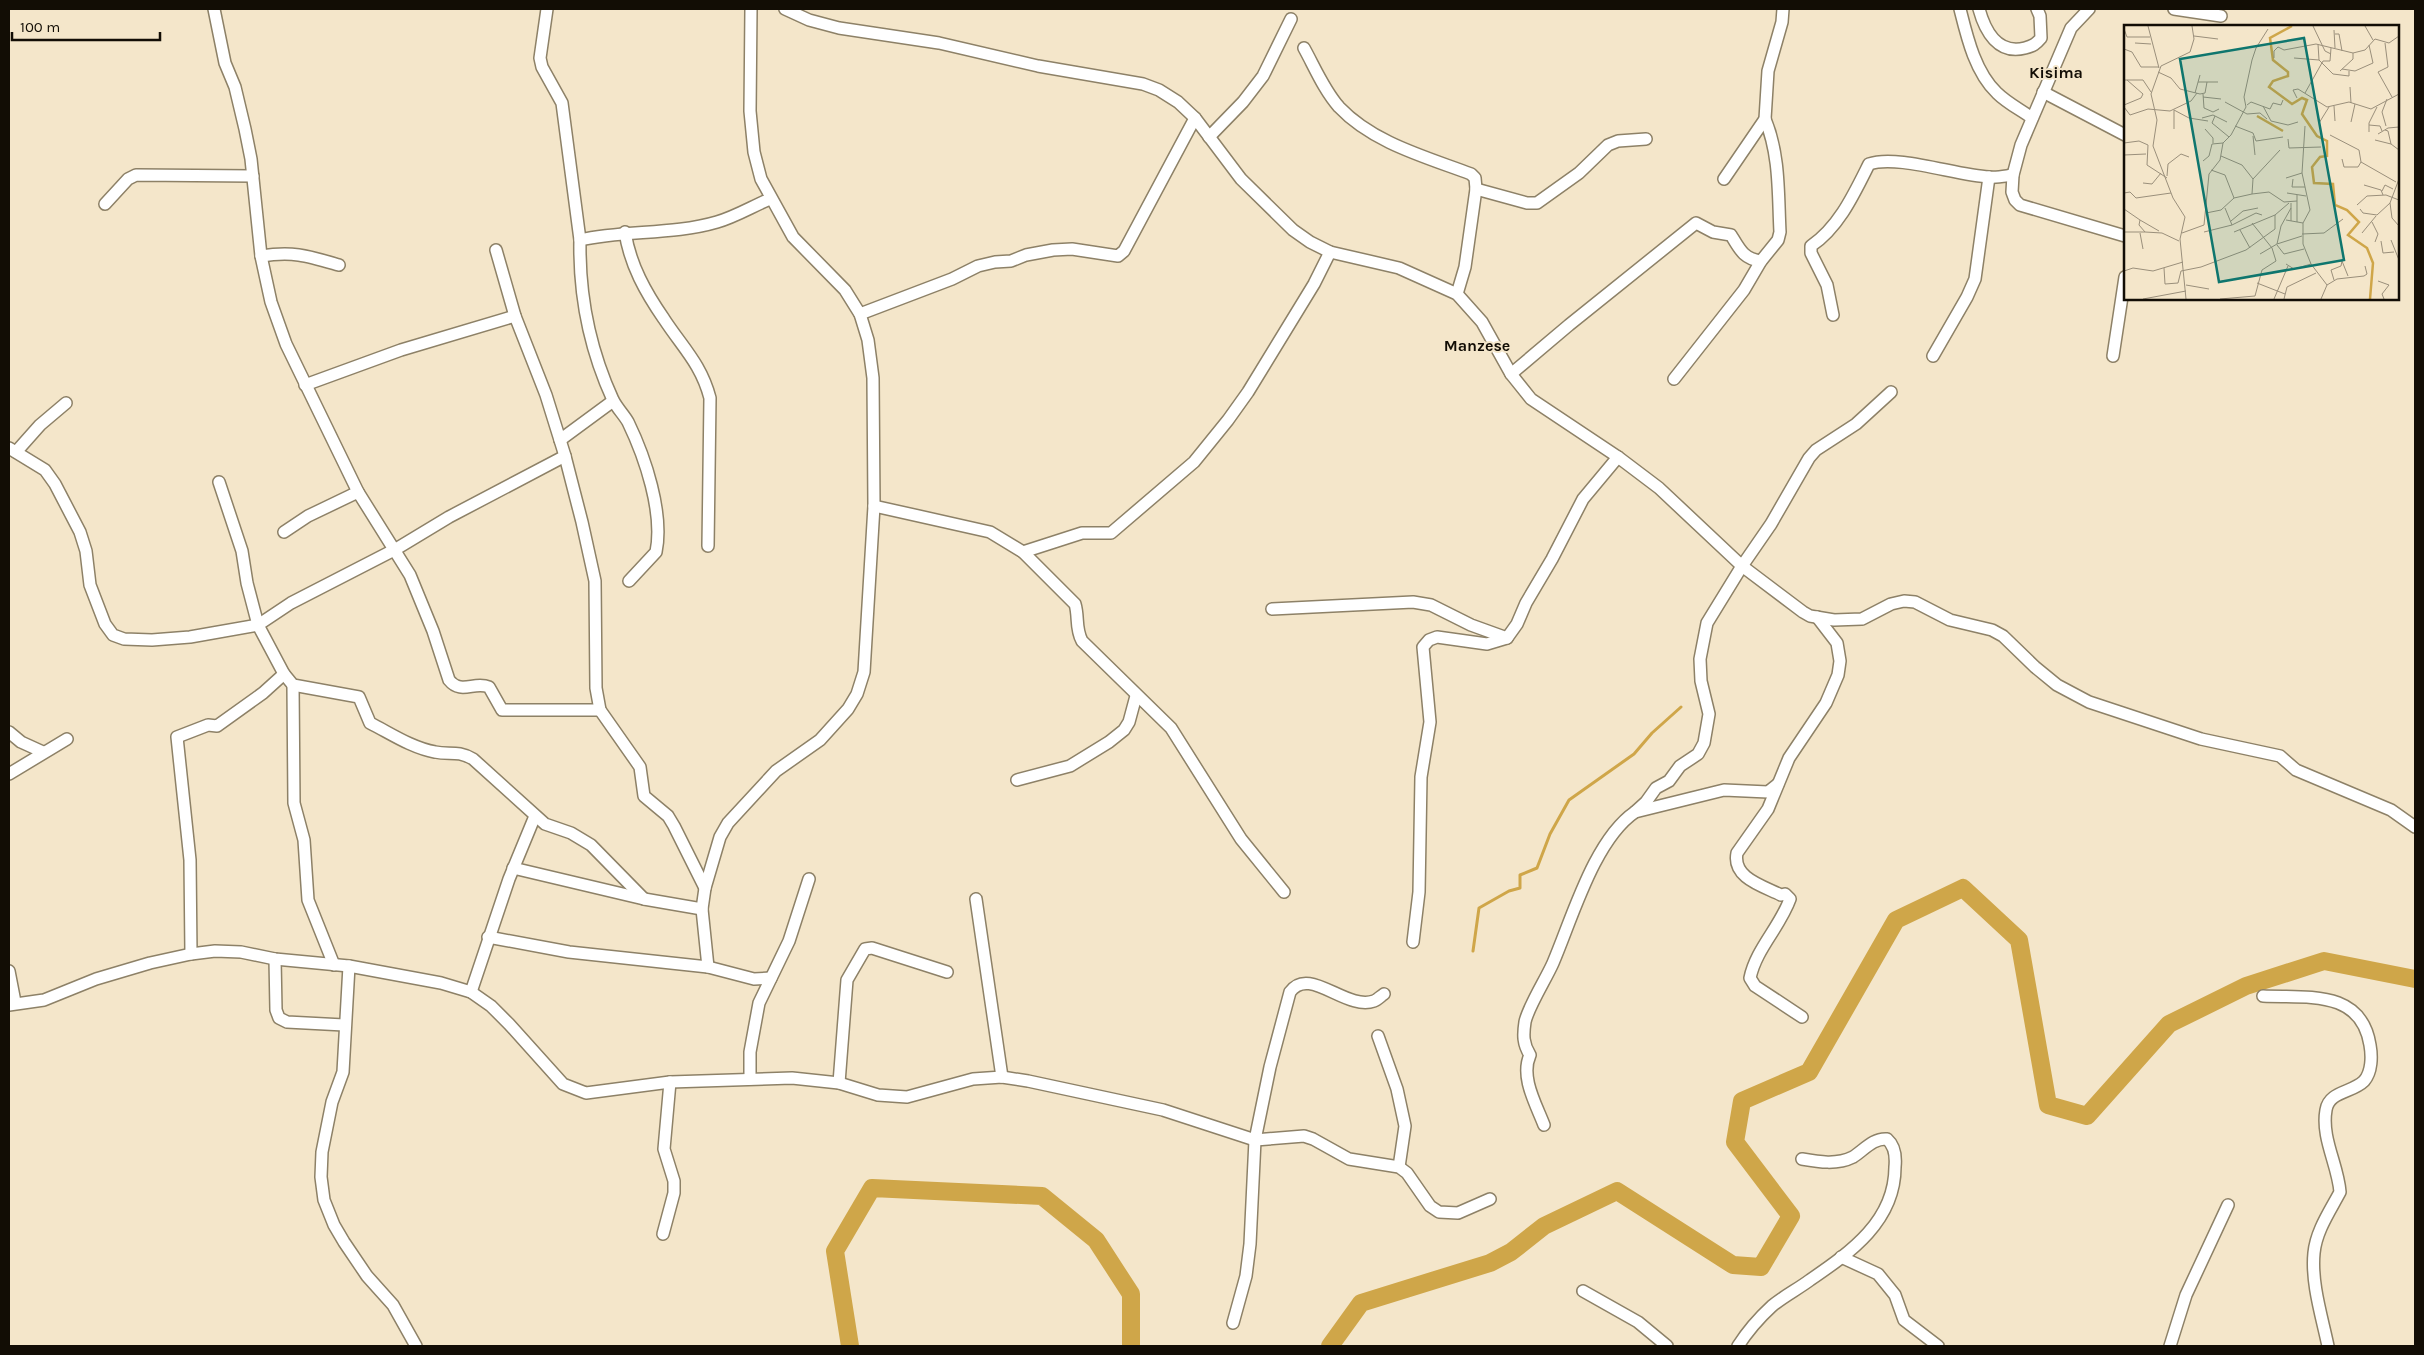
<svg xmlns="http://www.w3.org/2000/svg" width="2424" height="1355" font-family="Karla,sans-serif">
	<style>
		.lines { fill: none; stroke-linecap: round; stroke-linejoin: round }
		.stream { stroke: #cfa649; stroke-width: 3 }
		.river { stroke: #cfa649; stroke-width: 18 }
		.street-casing { stroke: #8d8167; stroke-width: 14 }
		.street { stroke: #fff; stroke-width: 11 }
		.labels { text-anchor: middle; stroke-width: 4; stroke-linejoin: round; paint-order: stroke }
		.quarter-label { font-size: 16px; font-weight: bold; fill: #120d05; stroke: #f4e6ca }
		.inset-river { fill: none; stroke: #cfa649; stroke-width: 2.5 }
		.inset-road { fill: none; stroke: #9a8f7b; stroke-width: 1 }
		.view { fill: #0f766e; fill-opacity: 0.15; stroke: #0f766e; stroke-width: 2.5 }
		.inset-edge { fill: none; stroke: #120d05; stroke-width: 2.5 }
	</style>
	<rect width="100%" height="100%" fill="#f4e6ca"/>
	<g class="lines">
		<polyline class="stream" points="1473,951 1479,908 1509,891 1520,888 1520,875 1537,868 1550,834 1569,800 1634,754 1652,733 1681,707"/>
		<g class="river">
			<polyline points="850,1346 835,1251 872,1188 1042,1196 1096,1240 1131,1294 1131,1346"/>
			<polyline points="1330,1346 1361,1303 1490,1263 1511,1252 1544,1226 1617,1191 1733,1265 1761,1267 1791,1216 1735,1142 1742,1101 1809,1072 1896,920 1963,888 2019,940 2048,1105 2087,1116 2169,1024 2246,986 2324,961 2415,979"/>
		</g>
		<defs>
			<g id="street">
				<path d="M214,9L225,63L235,87L245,129L251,159L261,256L271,302L286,344L358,492L410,575L433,631L449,680C461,695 474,681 489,687L502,710H600"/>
				<polyline points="547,9 540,58 542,67 562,103 580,240"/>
				<polyline points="785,9 809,20 839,28 939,43 1038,66 1143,84 1159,90 1178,102 1195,118 1241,179 1293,230 1310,242 1330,252 1399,268 1457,294 1482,322 1511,374 1531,399 1618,457 1659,488 1742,566 1803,612 1810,616 1834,620 1862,619 1891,604 1904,601 1915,602 1950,620 1992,630 2003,636 2035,667 2057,685 2089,702 2201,739 2280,756 2296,770 2391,810 2415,827"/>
				<path d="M1960,9C1967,37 1975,72 1997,93C2007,103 2021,110 2032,118"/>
				<path d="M1979,9C1985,31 1998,55 2025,48C2033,46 2036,44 2041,38L2040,16L2037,9"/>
				<polyline points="2089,9 2071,28 2021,145 2013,175 2012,192 2015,200 2020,205 2125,236"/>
				<polyline points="2174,9 2221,16"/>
				<path d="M1304,48C1315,68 1324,90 1339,107C1373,143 1426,157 1471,174L1475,178L1476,189L1465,267L1457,294"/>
				<polyline points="2043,92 2125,135"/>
				<polyline points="1209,137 1243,102 1263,76 1291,19"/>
				<polyline points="1724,179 1765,119 1768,71 1782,22 1783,9"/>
				<polyline points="1476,189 1527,203 1537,203 1579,173 1608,145 1618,141 1646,139"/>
				<polyline points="105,204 128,179 136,175 253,176"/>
				<path d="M625,232C630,265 646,293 664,319C683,348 701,364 710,398L708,546"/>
				<polyline points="496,250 515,316 546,395 565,456 582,522 595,581 596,688 600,710 640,767 644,796 668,816 674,826 705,888"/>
				<path d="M261,256C294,251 308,256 339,265"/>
				<polyline points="860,314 952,279 978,266 995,262 1011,261 1026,255 1053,250 1072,249 1118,256 1124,251 1195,118"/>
				<path d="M1833,315L1827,285L1811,253V246C1839,227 1854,194 1869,164C1897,154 1958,176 1989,177C1997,178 2005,176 2013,175"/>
				<polyline points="1933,356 1967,297 1975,279 1989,177"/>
				<polyline points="2113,356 2125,277"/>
				<path d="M1511,374L1569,325L1696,223L1713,232L1731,235C1740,250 1744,259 1761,261"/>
				<path d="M1674,379L1744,290L1761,261L1778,240L1780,232C1778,194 1780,155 1765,119"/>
				<polyline points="305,385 401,350 515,316"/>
				<polyline points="560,440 613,401"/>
				<polyline points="9,448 45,470 55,484 80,532 86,551 90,585 105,624 113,635 124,639 152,640 190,637 258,625 291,603 396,549 449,517 565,456"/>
				<polyline points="16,452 40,425 66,403"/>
				<path d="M219,482L242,551L247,583L258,625L284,674L293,685L359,697L370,723C390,733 412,748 435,752C450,755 457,750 473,759L545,824L571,833L591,845L644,899"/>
				<path d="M874,506L990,532L1023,552L1075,604C1079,617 1075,628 1082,641L1171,728L1241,839L1284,892"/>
				<polyline points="284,532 308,516 358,492"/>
				<polyline points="1023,552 1082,533 1111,533 1194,462 1228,420 1248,392 1314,284 1330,252"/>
				<path d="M629,581L656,552C664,513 645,457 628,422C624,415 617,408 613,400C590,350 579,294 580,240C625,230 673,235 717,222C735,217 753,206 770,199"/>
				<polyline points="1272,609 1413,602 1431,605 1471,625 1507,638"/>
				<polyline points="293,685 294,803 304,840 308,900 334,965"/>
				<polyline points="9,732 21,742 43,752"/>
				<polyline points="9,774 67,739"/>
				<polyline points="1017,780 1070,766 1109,742 1124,730 1129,722 1136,696"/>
				<polyline points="1635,812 1646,802 1656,788 1669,781 1680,766 1698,754 1704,743 1709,714 1701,681 1700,659 1707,623 1742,566 1771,524 1809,458 1816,450 1856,424 1891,392"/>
				<polyline points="513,868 644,899 702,909"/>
				<polyline points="976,899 1002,1077"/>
				<polyline points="488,937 569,952 708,967 754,979 771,978"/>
				<polyline points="1413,942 1419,892 1421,777 1430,722 1423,647 1429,640 1437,637 1487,644 1507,638 1517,624 1526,603 1552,559 1583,499 1618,457"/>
				<polyline points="191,954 190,860 177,737 208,725 217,726 263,693 284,674"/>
				<polyline points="275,959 276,1010 279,1018 287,1022 344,1025"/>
				<polyline points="349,966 343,1072 332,1102 322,1152 321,1177 324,1200 334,1225 344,1242 367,1276 393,1305 416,1346"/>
				<polyline points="708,967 702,909 705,888 720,837 728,823 776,771 820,740 848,709 857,694 864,672 874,506 873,378 868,340 860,314 845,290 793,237 761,179 754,152 750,111 751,9"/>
				<polyline points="9,971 15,1002"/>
				<polyline points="471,992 509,879 535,816"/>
				<path d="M2263,996C2307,998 2361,989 2370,1045C2372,1056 2372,1072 2364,1081C2352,1093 2329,1091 2326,1110C2321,1138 2338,1165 2340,1192C2330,1211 2316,1231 2314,1253C2311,1283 2322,1317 2328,1346"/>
				<polyline points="9,1005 44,1000 96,979 150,963 191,954 215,951 241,952 275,959 349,966 441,983 471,992 491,1006 509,1024 563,1084 586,1093 670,1082 792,1078 839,1083 878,1095 907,1097 973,1079 1002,1077 1028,1081 1163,1110 1255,1140 1304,1136 1313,1139 1349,1159 1399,1167 1407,1173 1430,1206 1439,1212 1458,1213 1490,1199"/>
				<path d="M1802,1017L1755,986L1750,978C1756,949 1780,927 1790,899L1785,894L1781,895C1763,886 1732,878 1737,853L1768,809L1789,758L1826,703L1838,675L1840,661L1837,643L1817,617"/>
				<polyline points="1378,1036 1397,1089 1405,1126 1399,1167"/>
				<polyline points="750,1079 750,1052 759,1003 789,941 809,879"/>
				<polyline points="839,1083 847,980 865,949 872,948 947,972"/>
				<path d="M1544,1125C1536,1104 1520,1077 1530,1055C1523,1044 1523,1035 1525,1022C1528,1007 1546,979 1553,963C1572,919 1594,840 1635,812L1724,790L1768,792L1778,784"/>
				<polyline points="663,1234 674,1193 674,1181 664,1149 670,1082"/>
				<polyline points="1841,1257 1878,1274 1895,1295 1904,1320 1938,1346"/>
				<polyline points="1583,1291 1638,1322 1667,1346"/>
				<path d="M1233,1323L1246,1276L1250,1244L1255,1140L1270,1067L1290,992C1309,965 1346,1011 1374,1001C1377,1000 1381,996 1384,994"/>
				<path d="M1738,1346C1747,1332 1760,1317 1772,1306C1784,1296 1798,1289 1810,1280C1851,1252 1895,1221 1895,1167C1896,1157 1895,1146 1887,1139C1873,1138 1864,1150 1853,1157C1837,1165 1819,1162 1802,1159"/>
				<polyline points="2170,1346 2186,1295 2228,1205"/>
			</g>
		</defs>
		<use href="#street" class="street-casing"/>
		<use href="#street" class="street"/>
	</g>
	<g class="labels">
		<g class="quarter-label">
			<text x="2056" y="78">Kisima</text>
			<text x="1477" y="351">Manzese</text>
		</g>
	</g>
	<g transform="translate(2124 25)">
		<rect width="275" height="275" fill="#f4e6ca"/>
		<path class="inset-river" d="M168,1L146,13L149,35L164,47V51L149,56L145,62L168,79L178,73L183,75L178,89L193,111L203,116V131L196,132L188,142L190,158L209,159L211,180L223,185L235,197L224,210L243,223L249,238L246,274M133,91L159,106"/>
		<path class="inset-road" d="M24,1L35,43M189,1L201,26L207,29M241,1L249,15M0,4L3,12H26M210,5L211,23M211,9H215L218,26M70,11L94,14M11,18L27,19M261,18L264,42L254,47L268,72M194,19L195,35L209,49L225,51V46M0,24L8,27L17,42H35M150,33V26L154,22L160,25L192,19L229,28L241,25L251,14L265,18L275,11M170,33L195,35M218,44L231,46L249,38L245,20M216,46L229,34V28M34,47L47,53L56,64L76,69L81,68L83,57M0,55H19L27,67M74,57H94M226,62L227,78M71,68L76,50M181,68L199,36H206L207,23M79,69L80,83L89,87L95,84M79,72L97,74M173,73L169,65L174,64L203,82L225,77L247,84L275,69M101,77L123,89L136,88L143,94M0,80L17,73L19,69L3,55M123,80L127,77L146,84L149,78L157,80L159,75M139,81L147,96L164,100L174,97M210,81L211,96M0,82L6,90L24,84L46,86L67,76L73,68M50,85L65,93L84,96M50,85V104M91,91L88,98L105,112M78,93L89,90L103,97M227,97L231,79M195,98L205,82M245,100L256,101L258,106M111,101L129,108L132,116L159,112M181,101L178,148L186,185L179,198V219L187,239L203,260L197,274M262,101L258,87L263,74M81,104L89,113V118M261,105L264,106L267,119L275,125M245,107V98L253,82M254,109L264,103L275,102M206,110L235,125L237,137L272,157M129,111L131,130M164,114L165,123L197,122M251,115L267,119M0,118L15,116L24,120L23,140L43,153M0,130L22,129M97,131L118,140L129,154M218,134L220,142H234L237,137M79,136L85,131L88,119L99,118M87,145L101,150L110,173M43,151L44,139L57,129L65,132M162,153L178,148M169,154L168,162H181M19,158L28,159L37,148M240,160L257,165L259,170M258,166L261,160L269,164M0,168L6,167L12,173L47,168M163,168L182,171M128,169L129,154L156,125M173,170V197M266,178L268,193L275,201M233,180L243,171L262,170L275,175M101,183L108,200L132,188L138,190M0,184L16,195L15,200L21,207L38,208L55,216M236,184L239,188L253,190L266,178L275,154M82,188L97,185L110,173L128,169L145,167L160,177L173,176M16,195L35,206M162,195L179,198M107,196L119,186L134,183M167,196V178M248,197L254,209L251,217M116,205L126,223M0,207H21M80,207L108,200M110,207L151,190L165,178M16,208L19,224M58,208L80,200L85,149L96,135L99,118L107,110L122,82L120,72L128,35L132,23L144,4M238,208L252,191M178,209L200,208L219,194M267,215L275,235M257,216L259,228L270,227M153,219L178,211M153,220L160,229L180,224M136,229L153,219L157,201L167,183M162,239L170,244L187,239M40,243L41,259L54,258L57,246L77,242L122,225L151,204V190M0,246L9,243L29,246L59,237M210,255L207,245L217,241L218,236L224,251M254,256L265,260L258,269L260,274M133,258L161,269M62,260L85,264M203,260L213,254L240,251L243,249L241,241M19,274L62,266M62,274L56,214L61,192L49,173L29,121L33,95L27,69L37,41L66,27L70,14L68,1M96,274L131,271L138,245L152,236L148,223L128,198M150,274L164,241M160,274L163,262L192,248"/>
		<path class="view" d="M180,13L220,235L95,257L56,34Z"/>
		<rect width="275" height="275" class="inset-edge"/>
	</g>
	<rect width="2424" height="1355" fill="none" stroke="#120d05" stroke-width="20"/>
	<path d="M12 32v8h148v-8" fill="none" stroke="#120d05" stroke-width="2.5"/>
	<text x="20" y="32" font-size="15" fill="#120d05" stroke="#f4e6ca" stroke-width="4" paint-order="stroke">100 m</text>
</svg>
